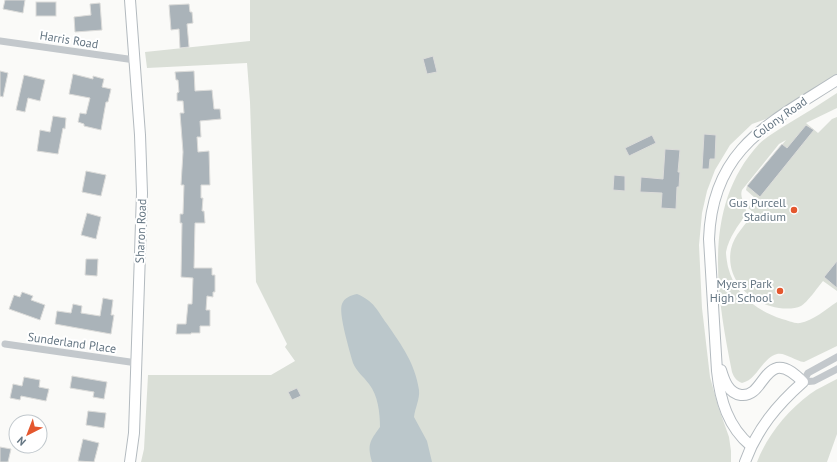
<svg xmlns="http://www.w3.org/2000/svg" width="837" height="462" font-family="'PT Sans',sans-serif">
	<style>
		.green { fill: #dadfd7 }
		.water { fill: #bbc7cb }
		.building { fill: #aab3b9; stroke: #dcdcda }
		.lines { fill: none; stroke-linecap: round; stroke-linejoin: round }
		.secondary-casing { stroke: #b3babf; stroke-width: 12 }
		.street { stroke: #c3c8cc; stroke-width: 7 }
		.secondary { stroke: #fff; stroke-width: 10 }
		.poi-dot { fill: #e4572e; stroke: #fff; stroke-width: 1.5 }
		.labels { text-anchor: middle; stroke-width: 4; stroke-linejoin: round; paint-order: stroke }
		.street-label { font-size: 12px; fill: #657683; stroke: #fff }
		.poi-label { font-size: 12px; fill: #657683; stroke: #fff; text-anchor: end }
	</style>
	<rect width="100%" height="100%" fill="#fafaf8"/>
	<g class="green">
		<polygon points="250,0 837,0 837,74 766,119 752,124 730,145 715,170 707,191 702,213 699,245 702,308 710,377 718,406 729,437 731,451 731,462 141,462 144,449 148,375 271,375 295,361 285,347 287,344 256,282 250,102 247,63 147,68 145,52 250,41"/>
		<path d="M837,93V108L806,123L818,133L832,119L837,117V291L823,281C818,287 807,303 801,306C795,309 786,309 779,308C751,304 725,280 731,249C734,235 746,224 754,213L748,208L755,198L746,190L747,186L786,140L779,144L742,190C739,199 747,205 746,214C738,226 729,237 726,252C726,256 727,262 728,267C735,295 756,310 782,319C787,320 795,324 800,323C813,321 826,309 837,302V346L804,362C795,361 785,352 777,354C762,358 757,380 742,383C737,381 734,378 732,372C717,296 701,207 759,144C767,136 777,131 786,125C803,115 820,104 837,93Z"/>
		<path d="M837,379V434L827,462H757C767,436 787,411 810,394C818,388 828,384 837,379Z"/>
	</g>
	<path class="water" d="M357,294C374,301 377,310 387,324C402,346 415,363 419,390C420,399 415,408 414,417L427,441L432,462H372C367,444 370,441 380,427C380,413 378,395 369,384C363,376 357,372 353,363C350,352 338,313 342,304C344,298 351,295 357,294Z"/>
	<g class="building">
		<polygon points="5,0 25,0 23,13 3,9"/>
		<rect x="36" y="2" width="20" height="14"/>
		<polygon points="100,3 102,30 75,32 74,17 91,15 90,4"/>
		<polygon points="189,4 190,12 192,12 193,23 187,24 189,47 180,48 179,29 171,30 169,5"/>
		<polygon points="433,56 437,72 427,74 423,59"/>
		<polygon points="0,71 8,73 3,97 0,96"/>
		<polygon points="194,71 195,91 212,90 214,109 220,109 221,119 200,121 201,137 197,137 198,152 209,151 210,185 201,185 201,198 203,198 202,211 204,211 205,223 195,223 194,268 212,268 212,275 215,275 215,292 213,292 213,297 207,296 206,310 210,310 210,326 200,326 200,333 191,333 191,334 176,334 177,324 186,324 188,304 192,304 193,278 181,277 182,223 180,223 180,214 183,214 184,185 181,185 183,152 180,113 184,113 183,101 177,101 177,93 179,92 178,80 176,80 175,72"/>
		<polygon points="73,74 93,79 93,76 104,79 102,87 111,89 108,102 106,102 101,130 84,126 84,124 78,122 80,113 86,114 90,98 69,94"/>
		<polygon points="24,75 45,80 40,101 28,98 25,112 16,110"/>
		<polygon points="53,116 66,118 65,129 63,128 58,154 37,151 40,130 50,132"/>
		<polygon points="806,125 814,130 760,197 747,186 782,144 787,148"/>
		<polygon points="704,134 716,135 715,159 710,159 709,169 702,169"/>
		<polygon points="652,135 656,143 629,156 625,148"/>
		<polygon points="665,149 680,150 678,172 680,172 679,187 677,187 676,209 661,208 662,193 640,192 641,177 663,179"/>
		<polygon points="86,171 106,175 101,196 82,192"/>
		<polygon points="614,175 625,176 625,191 613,190"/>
		<polygon points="87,213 101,217 96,239 81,235"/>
		<polygon points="86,259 98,259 97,276 85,275"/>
		<polygon points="837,261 837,288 824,277"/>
		<polygon points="22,292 33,296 31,300 45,305 40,320 9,309 14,295 20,297"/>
		<polygon points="103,298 113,300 111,315 114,315 111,334 55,324 57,311 71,313 73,304 82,306 81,313 100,316"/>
		<polygon points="72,376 107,382 104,399 93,397 94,392 70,388"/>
		<polygon points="24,377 40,380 39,387 49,389 46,401 21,396 20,400 10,398 13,384 22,386"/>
		<polygon points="297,388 301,396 292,400 288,392"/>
		<polygon points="88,411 106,413 104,428 86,425"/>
		<polygon points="83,439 99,443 94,462 78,461"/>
		<polygon points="0,447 11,449 8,462 0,462"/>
	</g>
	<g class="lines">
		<defs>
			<g id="secondary">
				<polyline points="130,0 140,135 142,193 134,433 130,462"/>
				<path d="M721,370C724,380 728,393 741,395C759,397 762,372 777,368C787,366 797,376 803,382C777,405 757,429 745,462"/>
				<path d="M751,446C728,427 720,400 717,371L709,239C712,148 770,123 837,80"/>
			</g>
		</defs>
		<use href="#secondary" class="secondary-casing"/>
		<g class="street">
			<polyline points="0,41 135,60"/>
			<polyline points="5,344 137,363"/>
			<polyline points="837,357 808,373 803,382 814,381 837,369"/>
		</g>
		<use href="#secondary" class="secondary"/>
	</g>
	<g class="poi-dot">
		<circle cx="794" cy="210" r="4"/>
		<circle cx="780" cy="291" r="4"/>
	</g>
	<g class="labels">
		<g class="street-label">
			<text transform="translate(69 40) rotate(9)" y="4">Harris Road</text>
			<text transform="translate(780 118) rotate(-35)" y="4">Colony Road</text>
			<text transform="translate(141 231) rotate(-88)" y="4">Sharon Road</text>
			<text transform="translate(72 343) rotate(8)" y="4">Sunderland Place</text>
		</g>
		<g class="poi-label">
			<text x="786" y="207">Gus Purcell<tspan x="786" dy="14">Stadium</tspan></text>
			<text x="772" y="288">Myers Park<tspan x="772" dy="14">High School</tspan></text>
		</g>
	</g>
	<g transform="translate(28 434) rotate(222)"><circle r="19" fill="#ffffff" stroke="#c1c8cd"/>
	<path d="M0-3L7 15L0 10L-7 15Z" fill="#e4572e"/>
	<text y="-6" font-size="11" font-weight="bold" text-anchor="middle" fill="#657683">N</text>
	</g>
</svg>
